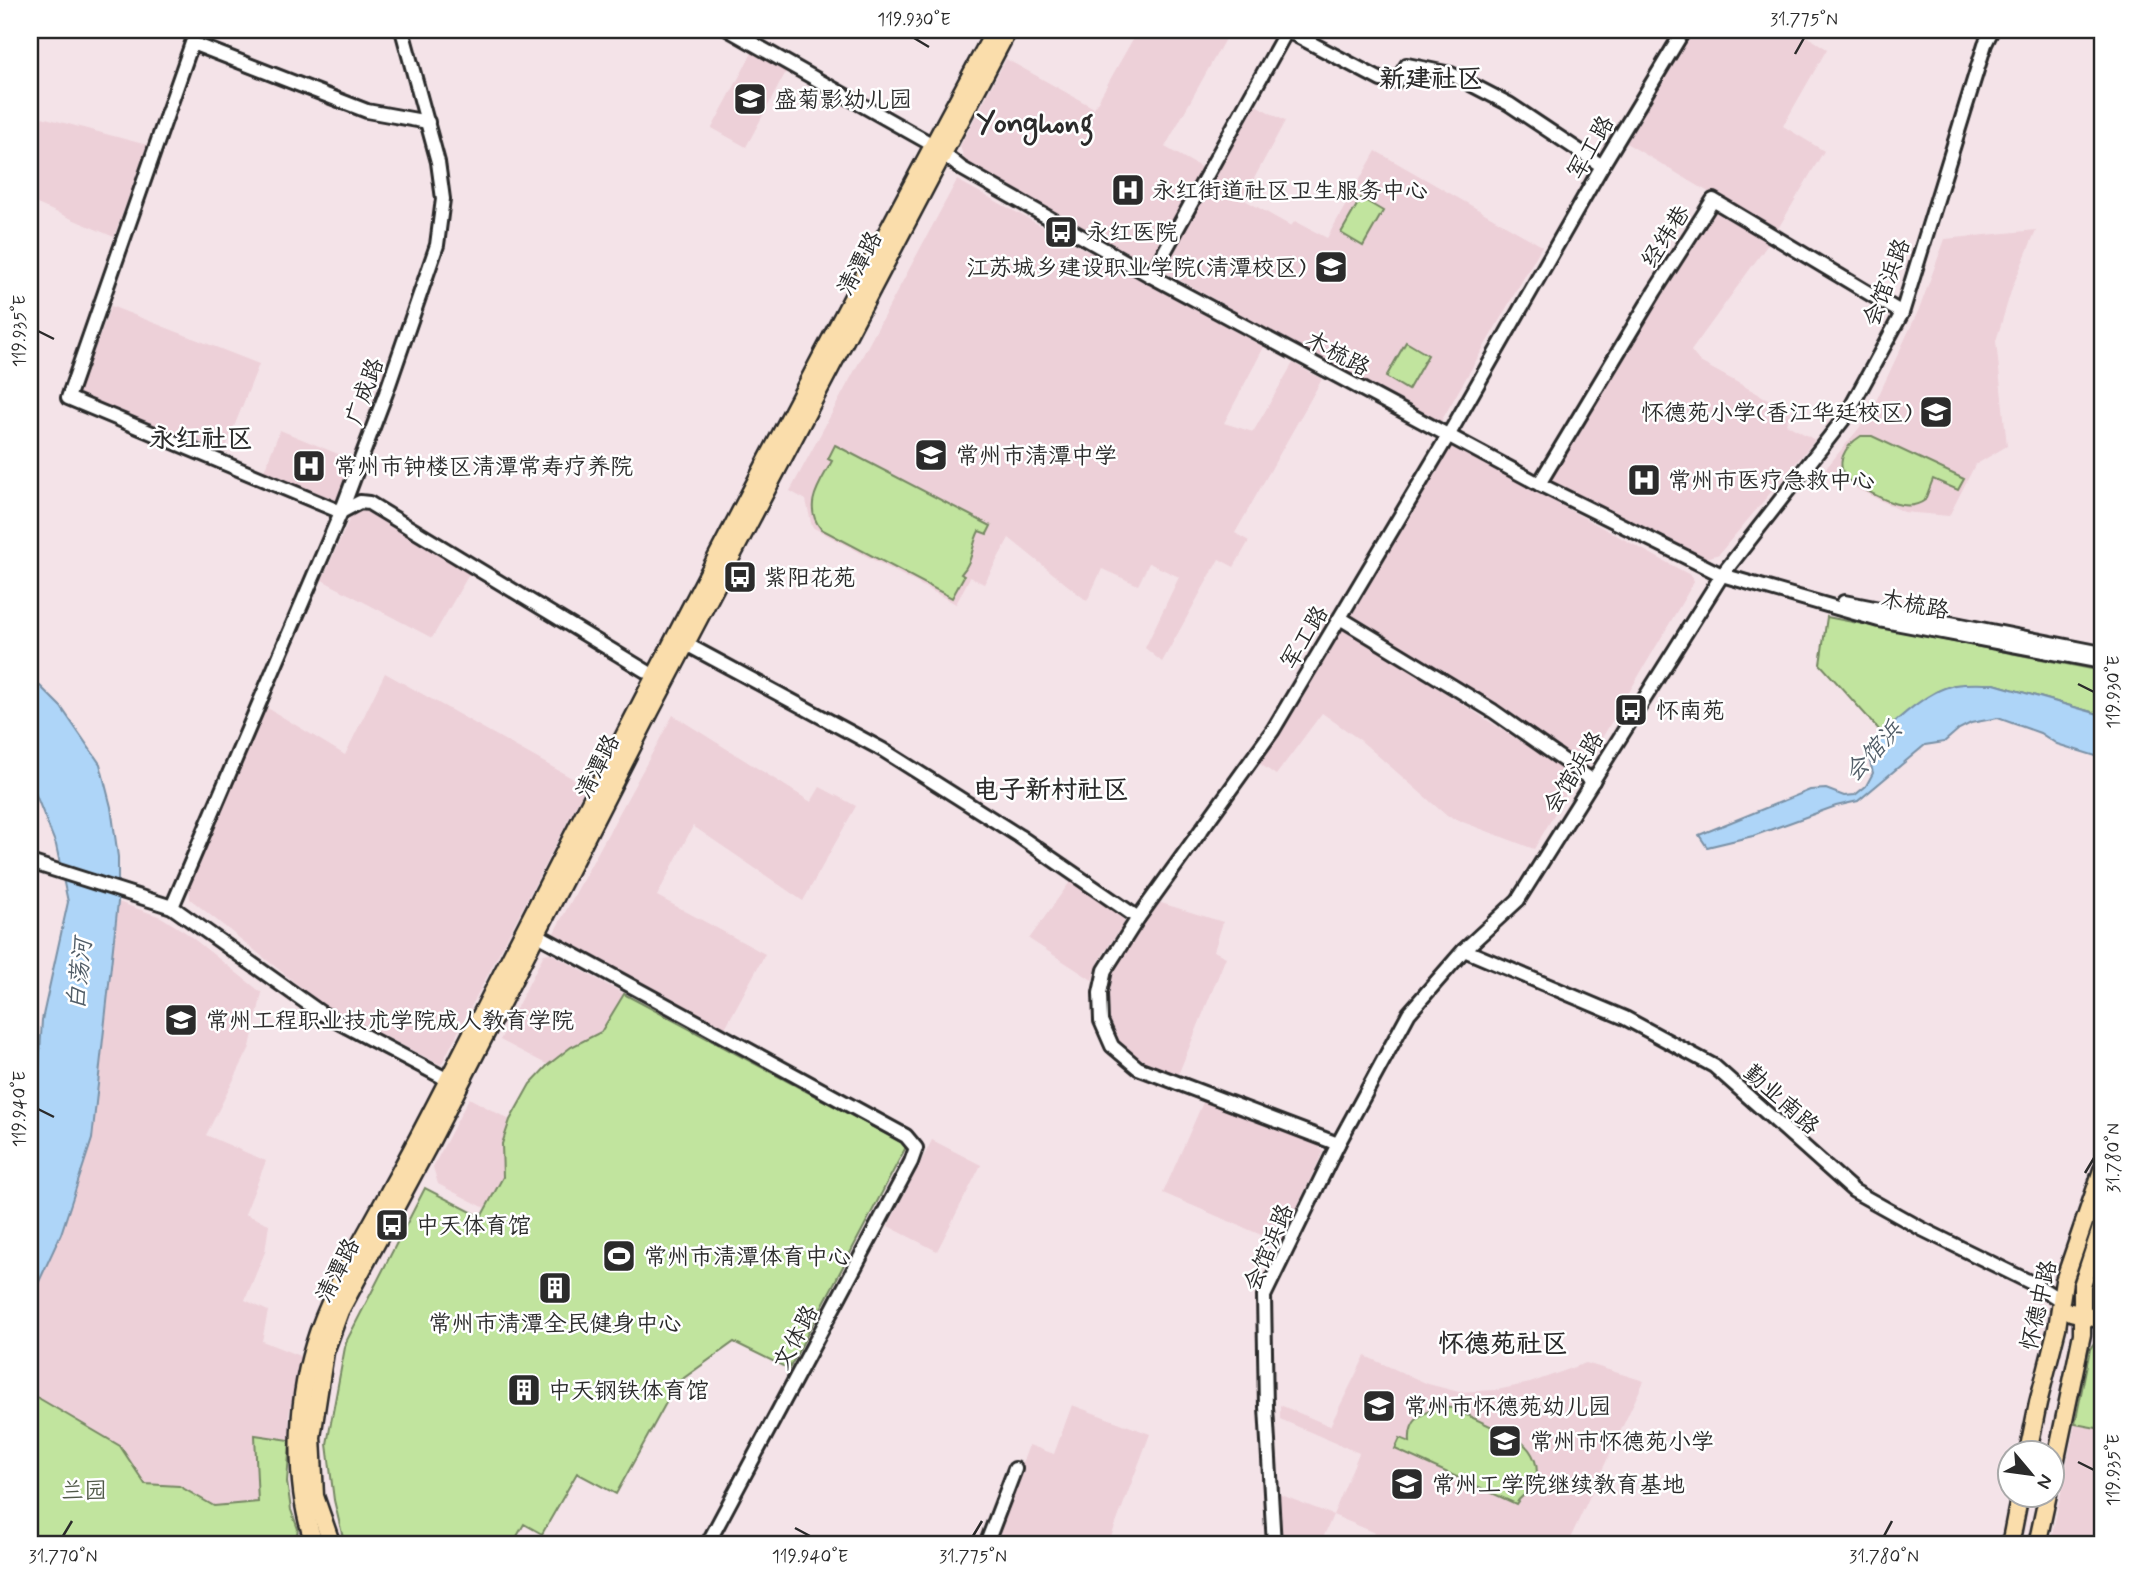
<svg xmlns="http://www.w3.org/2000/svg" width="2132" height="1575" font-family="Mynerve,'LXGW WenKai TC',sans-serif">
	<style>
		.built { fill: #edd0d8 }
		.green { fill: #c1e49e; stroke: #768864; stroke-width: 2 }
		.water { fill: #aed5f8; stroke: #7a91a6; stroke-width: 2 }
		.lines { fill: none; stroke-linecap: round; stroke-linejoin: round }
		.minor-casing { stroke: #2b2b2b; stroke-width: 18 }
		.major-casing { stroke: #2b2b2b; stroke-width: 21 }
		.minor { stroke: #fff; stroke-width: 12 }
		.major { stroke: #faddab; stroke-width: 16 }
		.ticks { fill: none; stroke: #2b2b2b; stroke-width: 2.5 }
		.labels { text-anchor: middle; stroke-width: 5; stroke-linejoin: round; paint-order: stroke }
		.poi-label { font-size: 23px; fill: #2b2b2b; stroke: #fff; text-anchor: start }
		.street-label { font-size: 23px; fill: #2b2b2b; stroke: #fff }
		.park-label { font-size: 23px; fill: #505948; stroke: #fff }
		.water-label { font-size: 24px; font-style: italic; fill: #525e68; stroke: #fff }
		.quarter-label { font-size: 26px; font-weight: bold; fill: #2b2b2b; stroke: #fff }
		.district-label { font-size: 30px; font-weight: bold; fill: #2b2b2b; stroke: #fff }
		.neatline { fill: none; stroke: #2b2b2b; stroke-width: 2.5 }
		.ticks-label { font-size: 18px; text-anchor: middle; fill: #2b2b2b }
	</style>
	<rect width="100%" height="100%" fill="#f4e3e8"/>
	<filter id="ink" filterUnits="userSpaceOnUse"><feTurbulence type="fractalNoise" baseFrequency=".0143" numOctaves="2"/><feDisplacementMap in="SourceGraphic" scale="14" xChannelSelector="R" yChannelSelector="G"/><feConvolveMatrix kernelMatrix="1 2 1 2 8 2 1 2 1" color-interpolation-filters="sRGB"/></filter>
	<g filter="url(#ink)">
		<g class="built">
			<polygon points="1138,30 1230,30 1165,147 1204,169 1151,265 966,165 960,146 1006,59 1094,108"/>
			<polygon points="1694,30 1797,30 1827,49 1783,126 1824,151 1776,232 1626,143"/>
			<polygon points="753,51 787,70 746,147 712,128"/>
			<polygon points="1252,103 1285,121 1243,199 1291,226 1295,221 1327,238 1376,151 1542,246 1439,425 1160,269"/>
			<polygon points="42,117 147,145 114,237 30,201 30,157"/>
			<polygon points="957,180 1264,347 1224,423 1253,432 1293,363 1322,379 1235,533 1249,541 1234,567 1219,559 1162,662 1145,648 1179,577 1149,563 1138,585 1102,569 1087,601 1009,538 984,584 970,577 956,604 812,527 806,500 790,491"/>
			<polygon points="1716,208 1771,240 1691,351 1700,362 1791,412 1786,424 1815,440 1719,554 1704,559 1661,540 1546,479 1657,295"/>
			<polygon points="2036,230 2012,288 1996,341 2007,446 1975,465 1949,516 1904,512 1823,472 1869,416 1920,307 1945,239"/>
			<polygon points="111,306 259,364 224,452 77,394"/>
			<polygon points="280,430 355,461 338,501 264,471"/>
			<polygon points="1451,446 1692,576 1694,582 1585,767 1437,669 1354,620 1352,614"/>
			<polygon points="360,507 366,508 471,571 432,638 322,580 353,511"/>
			<polygon points="1344,628 1576,777 1534,849 1447,816 1360,740 1322,713 1276,775 1256,761"/>
			<polygon points="385,673 586,786 441,1065 322,1004 190,899 189,883 266,707 345,755"/>
			<polygon points="673,715 811,802 820,787 856,806 803,901 693,826 657,896 765,954 725,1028 551,938"/>
			<polygon points="1072,879 1123,915 1124,923 1100,959 1092,980 1029,939"/>
			<polygon points="118,902 161,917 185,932 262,993 250,1047 206,1135 266,1161 245,1214 269,1224 265,1252 245,1300 268,1311 262,1341 302,1357 289,1413 290,1440 255,1435 258,1502 214,1506 179,1486 145,1484 120,1446 30,1393 30,1302 61,1234 92,1139"/>
			<polygon points="1158,902 1223,922 1214,951 1226,957 1178,1075 1141,1060 1116,1043 1107,1015 1110,976 1125,948"/>
			<polygon points="550,953 624,994 601,1032 571,1047 548,1065 500,1040 544,954"/>
			<polygon points="469,1098 510,1120 502,1144 503,1177 485,1208 438,1184 433,1167"/>
			<polygon points="1204,1100 1318,1145 1323,1152 1280,1243 1163,1193"/>
			<polygon points="932,1140 981,1165 937,1251 888,1226"/>
			<polygon points="1365,1356 1428,1384 1459,1392 1497,1390 1530,1383 1586,1363 1644,1381 1567,1545 1404,1545 1333,1515 1320,1545 1281,1545 1279,1494 1333,1515 1359,1453 1280,1419 1280,1405 1330,1426"/>
			<polygon points="1072,1405 1150,1434 1108,1545 992,1545 1029,1445 1054,1454"/>
			<polygon points="2075,1424 2102,1429 2102,1545 2050,1545"/>
		</g>
		<g class="green">
			<polygon points="1361,198 1383,211 1363,246 1341,233"/>
			<polygon points="1406,342 1428,355 1408,390 1386,377"/>
			<path d="M1861,436H1872L1964,479L1958,490L1933,479L1925,500C1903,517 1870,491 1849,481C1833,464 1845,446 1861,436Z"/>
			<path d="M835,445L991,526L987,534L979,531C971,546 974,560 961,574L964,576L952,598L821,529C802,505 820,484 832,461L828,459Z"/>
			<polygon points="1827,617 2102,671 2102,715 1994,684 1954,685 1936,692 1882,733 1820,664"/>
			<polygon points="624,994 907,1145 789,1369 734,1342 677,1383 616,1494 577,1473 542,1534 524,1524 512,1545 357,1545 343,1538 334,1500 327,1444 346,1342 425,1188 481,1217 503,1177 502,1144 510,1120 530,1084 548,1065 571,1047 601,1032"/>
			<polygon points="2102,1332 2102,1429 2075,1424 2090,1349"/>
			<polygon points="30,1393 120,1446 145,1484 179,1486 214,1506 258,1502 255,1435 290,1440 287,1482 291,1510 298,1529 295,1545 30,1545"/>
			<path d="M1441,1407L1452,1408L1518,1439C1533,1450 1544,1470 1531,1488C1526,1495 1520,1496 1516,1504L1395,1449L1400,1438L1410,1442C1408,1420 1422,1412 1441,1407Z"/>
		</g>
		<g class="water">
			<polygon points="30,676 61,707 100,764 111,807 118,857 118,902 92,1139 61,1234 30,1301 30,1111 39,1069 42,1020 68,902 56,845 30,780"/>
			<path d="M1994,684L2102,715V758L2057,744L2040,733L1998,718L1971,723L1959,729L1944,742L1925,745L1858,801L1836,806L1753,836L1707,847L1699,835L1810,790L1826,789L1844,796L1855,795L1866,786L1873,773L1867,751C1885,729 1926,690 1955,685C1967,683 1981,684 1994,684Z"/>
		</g>
		<g class="lines">
			<defs>
				<g id="minor">
					<polyline points="729,30 933,145 961,168 1151,276 1539,484 1722,575 1879,620 2102,662"/>
					<polyline points="1286,30 1381,80 1397,81 1407,65 1451,74 1509,104 1602,166"/>
					<polyline points="428,122 367,111 192,43 68,398 341,512 360,502 369,503 654,676"/>
					<polyline points="1151,276 1287,30"/>
					<polyline points="1539,484 1655,291 1713,200 1902,313"/>
					<polyline points="1844,602 2102,653"/>
					<polyline points="1340,618 1493,711 1593,781"/>
					<polyline points="686,644 883,750 1019,836 1138,918"/>
					<polyline points="30,862 172,907 321,1013 454,1083"/>
					<polyline points="172,907 341,512 386,393 437,245 443,199 438,162 402,30"/>
					<polyline points="536,934 906,1136 916,1148 911,1162 707,1545"/>
					<polyline points="1464,950 1625,1018 1714,1066 1854,1191 1922,1229 2038,1286 2060,1300"/>
					<polyline points="1338,1144 1138,1068 1112,1046 1101,1021 1100,993 1105,970 1138,918 1273,730 1448,436 1602,166 1684,30"/>
					<polyline points="986,1545 1015,1469"/>
					<polyline points="1274,1545 1266,1407 1264,1296 1338,1144 1409,1013 1464,950 1518,900 1722,575 1846,416 1902,313 1985,44 1992,30"/>
				</g>
				<g id="major">
					<polyline points="2071,1312 2102,1320"/>
					<polyline points="2028,1452 2038,1403 2057,1328 2064,1281 2102,1170"/>
					<polyline points="2052,1478 2082,1334 2082,1286 2102,1225"/>
					<path d="M315,1545C293,1488 296,1403 314,1345C331,1289 365,1238 392,1186C433,1112 470,1036 509,960C668,649 829,338 995,30"/>
					<polyline points="332,1545 315,1496 312,1437 325,1352 340,1311 430,1143 651,710 1008,30"/>
					<polyline points="2010,1545 2020,1494"/>
					<polyline points="2037,1545 2048,1494"/>
				</g>
			</defs>
			<use href="#minor" class="minor-casing"/>
			<use href="#major" class="major-casing"/>
			<use href="#minor" class="minor"/>
			<use href="#major" class="major"/>
		</g>
	</g>
	<path class="ticks" d="M914,38L929,47M1795,54L1804,38M38,331L54,339M2078,684L2094,692M38,1109L54,1117M2085,1173L2094,1158M2078,1462L2094,1470M795,1528L810,1536M63,1536L72,1521M973,1536L982,1521M1884,1536L1892,1521"/>
	<defs>
		<symbol id="school-square" viewBox="-11 -11 22 22"><rect x="-9" y="-9" width="18" height="18" rx="4" fill="#2b2b2b" stroke="#fff"/><path d="M0-5L7-2L0 1L-7-2ZM-4 1L0 2.5L4 1V4Q0 6-4 4Z" fill="#fff"/></symbol>
		<symbol id="hospital-square" viewBox="-11 -11 22 22"><rect x="-9" y="-9" width="18" height="18" rx="4" fill="#2b2b2b" stroke="#fff"/><path d="M-5-5h3v3.5h4V-5h3V5h-3V1.5h-4V5h-3Z" fill="#fff"/></symbol>
		<symbol id="bus-square" viewBox="-11 -11 22 22"><rect x="-9" y="-9" width="18" height="18" rx="4" fill="#2b2b2b" stroke="#fff"/><path d="M-5-6H5V4H4V6H2V4H-2V6H-4V4H-5ZM-3.5-4V0h7V-4ZM-3.5 1.2v1.5H-2V1.2ZM2 1.2v1.5H3.5V1.2Z" fill="#fff"/></symbol>
		<symbol id="stadium-square" viewBox="-11 -11 22 22"><rect x="-9" y="-9" width="18" height="18" rx="4" fill="#2b2b2b" stroke="#fff"/><path d="M0-5a6.5 5 0 1 0 0 10a6.5 5 0 1 0 0-10ZM-3.5-1.8h7v3.6h-7Z" fill="#fff"/></symbol>
		<symbol id="building-square" viewBox="-11 -11 22 22"><rect x="-9" y="-9" width="18" height="18" rx="4" fill="#2b2b2b" stroke="#fff"/><path d="M-4-6H4V6H1V3H-1V6H-4ZM-2.5-4.3h1.7v1.8h-1.7ZM.8-4.3h1.7v1.8H.8ZM-2.5-1h1.7V.8h-1.7ZM.8-1h1.7V.8H.8Z" fill="#fff"/></symbol>
	</defs>
	<g fill-rule="evenodd">
		<use href="#school-square" x="731" y="80" width="38" height="38"/>
		<use href="#hospital-square" x="1109" y="171" width="38" height="38"/>
		<use href="#bus-square" x="1042" y="213" width="38" height="38"/>
		<use href="#school-square" x="1312" y="248" width="38" height="38"/>
		<use href="#school-square" x="1917" y="393" width="38" height="38"/>
		<use href="#school-square" x="912" y="436" width="38" height="38"/>
		<use href="#hospital-square" x="290" y="447" width="38" height="38"/>
		<use href="#hospital-square" x="1625" y="461" width="38" height="38"/>
		<use href="#bus-square" x="721" y="558" width="38" height="38"/>
		<use href="#bus-square" x="1612" y="691" width="38" height="38"/>
		<use href="#school-square" x="162" y="1001" width="38" height="38"/>
		<use href="#bus-square" x="373" y="1206" width="38" height="38"/>
		<use href="#stadium-square" x="600" y="1237" width="38" height="38"/>
		<use href="#building-square" x="536" y="1269" width="38" height="38"/>
		<use href="#building-square" x="505" y="1371" width="38" height="38"/>
		<use href="#school-square" x="1360" y="1387" width="38" height="38"/>
		<use href="#school-square" x="1486" y="1422" width="38" height="38"/>
		<use href="#school-square" x="1388" y="1465" width="38" height="38"/>
	</g>
	<g class="labels">
		<g class="poi-label">
			<text x="774" y="107">盛菊影幼儿园</text>
			<text x="1152" y="198">永红街道社区卫生服务中心</text>
			<text x="1086" y="240">永红医院</text>
			<text x="1306" y="275" text-anchor="end">江苏城乡建设职业学院(清潭校区)</text>
			<text x="1912" y="420" text-anchor="end">怀德苑小学(香江华廷校区)</text>
			<text x="956" y="463">常州市清潭中学</text>
			<text x="334" y="474">常州市钟楼区清潭常寿疗养院</text>
			<text x="1668" y="488">常州市医疗急救中心</text>
			<text x="764" y="585">紫阳花苑</text>
			<text x="1656" y="718">怀南苑</text>
			<text x="206" y="1028">常州工程职业技术学院成人教育学院</text>
			<text x="416" y="1233">中天体育馆</text>
			<text x="644" y="1264">常州市清潭体育中心</text>
			<text x="555" y="1331" text-anchor="middle">常州市清潭全民健身中心</text>
			<text x="548" y="1398">中天钢铁体育馆</text>
			<text x="1404" y="1414">常州市怀德苑幼儿园</text>
			<text x="1530" y="1449">常州市怀德苑小学</text>
			<text x="1432" y="1492">常州工学院继续教育基地</text>
		</g>
		<g class="street-label">
			<text transform="translate(1590 147) rotate(-60)" y="8">军工路</text>
			<text transform="translate(1665 236) rotate(-57)" y="8">经纬巷</text>
			<text transform="translate(859 263) rotate(-62)" y="8">清潭路</text>
			<text transform="translate(1886 282) rotate(-69)" y="8">会馆浜路</text>
			<text transform="translate(1338 353) rotate(28)" y="8">木梳路</text>
			<text transform="translate(364 391) rotate(-70)" y="8">广成路</text>
			<text transform="translate(1915 604) rotate(11)" y="8">木梳路</text>
			<text transform="translate(1304 637) rotate(-59)" y="8">军工路</text>
			<text transform="translate(597 766) rotate(-63)" y="8">清潭路</text>
			<text transform="translate(1573 772) rotate(-58)" y="8">会馆浜路</text>
			<text transform="translate(1782 1099) rotate(42)" y="8">勤业南路</text>
			<text transform="translate(1268 1247) rotate(-67)" y="8">会馆浜路</text>
			<text transform="translate(337 1270) rotate(-63)" y="8">清潭路</text>
			<text transform="translate(2038 1305) rotate(-77)" y="8">怀德中路</text>
			<text transform="translate(795 1337) rotate(-62)" y="8">文体路</text>
		</g>
		<g class="park-label">
			<text x="84" y="1498">兰园</text>
		</g>
		<g class="water-label">
			<text transform="translate(1873 751) rotate(-48)" y="8">会馆浜</text>
			<text transform="translate(79 974) rotate(-84)" y="8">白荡河</text>
		</g>
		<g class="quarter-label">
			<text x="1431" y="87">新建社区</text>
			<text x="201" y="447">永红社区</text>
			<text x="1051" y="798">电子新村社区</text>
			<text x="1503" y="1352">怀德苑社区</text>
		</g>
		<g class="district-label">
			<text x="1035" y="132">Yonghong</text>
		</g>
	</g>
	<rect width="2132" height="1575" fill="none" stroke="#fff" stroke-width="77"/>
	<g transform="translate(2031 1474) rotate(119)"><circle r="33" fill="#ffffff" stroke="#aaaaaa" stroke-width="2"/>
	<path d="M0-5L12 26L0 18L-12 26Z" fill="#2b2b2b"/>
	<text y="-10" font-size="19" font-weight="bold" text-anchor="middle" fill="#2b2b2b">N</text>
	</g>
	<rect x="38" y="38" width="2056" height="1498" class="neatline"/>
	<g class="ticks-label">
		<text x="914" y="25">119.930°E</text>
		<text x="1804" y="25">31.775°N</text>
		<text transform="translate(19 331) rotate(-90)" y="6">119.935°E</text>
		<text transform="translate(2113 692) rotate(-90)" y="6">119.930°E</text>
		<text transform="translate(19 1109) rotate(-90)" y="6">119.940°E</text>
		<text transform="translate(2113 1158) rotate(-90)" y="6">31.780°N</text>
		<text transform="translate(2113 1470) rotate(-90)" y="6">119.935°E</text>
		<text x="63" y="1562">31.770°N</text>
		<text x="810" y="1562">119.940°E</text>
		<text x="973" y="1562">31.775°N</text>
		<text x="1884" y="1562">31.780°N</text>
	</g>
</svg>
